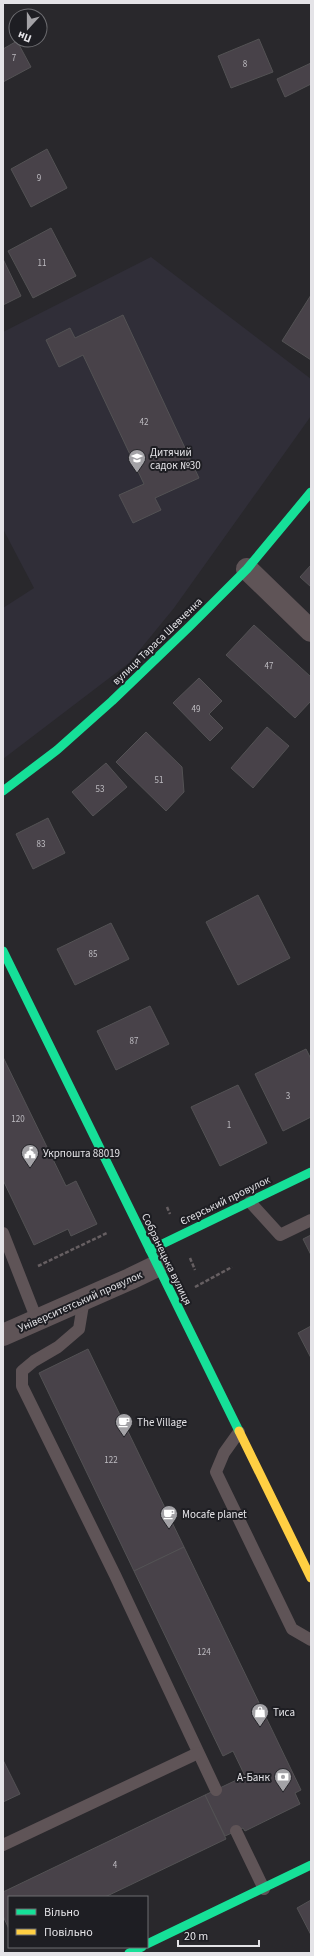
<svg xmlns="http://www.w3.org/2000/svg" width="314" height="1956" font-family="'Source Sans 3',sans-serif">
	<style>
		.built { fill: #302e38 }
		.building { fill: #484249; stroke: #535254 }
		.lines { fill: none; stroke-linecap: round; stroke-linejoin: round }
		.path { stroke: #665f62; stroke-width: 2.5; stroke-dasharray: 4 2; stroke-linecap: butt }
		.lane { stroke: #5f5457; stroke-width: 12 }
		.street { stroke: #5f5457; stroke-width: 22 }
		.fast { stroke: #16e098; stroke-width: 9 }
		.slow { stroke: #ffcf43; stroke-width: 9 }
		.labels { text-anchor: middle; stroke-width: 4; stroke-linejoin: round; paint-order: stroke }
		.number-label { font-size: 9px; fill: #bdbbc0 }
		.poi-label { font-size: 11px; fill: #e4e3e7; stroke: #1e1e23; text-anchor: start }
		.street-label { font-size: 11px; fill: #e4e3e7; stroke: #1e1e23 }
	</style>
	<rect width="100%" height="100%" fill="#29282c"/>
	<polygon class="built" points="151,257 311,379 311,416 174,608 129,663 3,759 3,608 34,588 3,529 3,332"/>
	<g class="building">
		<polygon points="259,39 273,72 231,88 218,56"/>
		<polygon points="17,41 31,67 3,82 3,49"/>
		<polygon points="311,63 311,84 285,97 277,79"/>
		<polygon points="47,149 67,188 31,207 11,169"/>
		<polygon points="51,228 76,276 33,298 8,251"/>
		<polygon points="3,259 21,296 3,305"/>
		<polygon points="311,295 311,360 282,341"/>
		<polygon points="123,315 199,478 155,498 161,510 133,523 119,495 144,484 83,355 59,367 46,340 70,328 75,338"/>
		<polygon points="311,565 311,587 300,577"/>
		<polygon points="254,625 311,677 311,701 295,718 226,655"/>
		<polygon points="199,678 222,701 209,714 223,728 210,741 173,703"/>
		<polygon points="267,727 289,746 253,788 231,768"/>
		<polygon points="146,732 182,767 184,792 166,811 116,762"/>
		<polygon points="106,763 127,787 93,816 72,792"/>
		<polygon points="48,818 65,853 33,869 16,834"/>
		<polygon points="258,895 290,958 238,985 206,922"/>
		<polygon points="111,923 129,959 75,985 57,949"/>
		<polygon points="150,1006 169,1044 116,1070 97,1031"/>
		<polygon points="306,1049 311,1059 311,1117 283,1131 255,1074"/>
		<polygon points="3,1057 66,1186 76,1181 97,1224 71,1236 68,1229 34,1245 3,1180"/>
		<polygon points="238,1085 267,1143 220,1166 191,1107"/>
		<polygon points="311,1235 311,1255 303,1239"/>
		<polygon points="311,1326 311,1358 298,1333"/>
		<polygon points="88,1349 184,1547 134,1571 39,1373"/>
		<polygon points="184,1547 301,1790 295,1793 300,1804 245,1831 243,1828 225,1836 205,1795 245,1776 233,1751 223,1756 134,1571"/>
		<polygon points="3,1760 20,1794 3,1802"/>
		<polygon points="205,1795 226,1839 105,1897 9,1897 9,1929 3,1916 3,1892"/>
		<polygon points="311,1900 311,1935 297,1908"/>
	</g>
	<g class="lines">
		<g class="path">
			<polyline points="167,1207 170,1214"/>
			<polyline points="190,1258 195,1270"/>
			<polyline points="38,1266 107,1233"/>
			<polyline points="195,1287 232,1267"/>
		</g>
		<g class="lane">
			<polyline points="250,1202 280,1235 311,1220"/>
			<polyline points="3,1233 37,1320"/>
			<polyline points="84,1299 79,1329 58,1347 34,1361 22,1371 22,1386 115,1575 216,1790"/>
			<polyline points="239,1432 224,1453 216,1472 292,1629 311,1640"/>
			<polyline points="236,1831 264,1889"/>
			<polyline points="3,1845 198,1753"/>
		</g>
		<g class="street">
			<polyline points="247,569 311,631"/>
			<polyline points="3,1335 130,1279 157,1266"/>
		</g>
		<g class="fast">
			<polyline points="3,791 57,750 112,701 189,627 247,569 311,492"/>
			<polyline points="3,951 239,1431"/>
			<polyline points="150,1250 311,1172"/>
			<polyline points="147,1944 311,1865"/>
			<polyline points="129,1953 142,1947"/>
		</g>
		<polyline class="slow" points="239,1431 311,1578"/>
	</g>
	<defs>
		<symbol id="school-pin" viewBox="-11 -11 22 30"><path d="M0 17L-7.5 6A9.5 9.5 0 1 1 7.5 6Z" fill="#a3a2a6" stroke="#1e1e23"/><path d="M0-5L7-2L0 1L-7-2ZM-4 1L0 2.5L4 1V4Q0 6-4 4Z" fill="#fff"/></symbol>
		<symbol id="civic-pin" viewBox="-11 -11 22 30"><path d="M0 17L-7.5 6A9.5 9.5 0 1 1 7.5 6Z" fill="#a3a2a6" stroke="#1e1e23"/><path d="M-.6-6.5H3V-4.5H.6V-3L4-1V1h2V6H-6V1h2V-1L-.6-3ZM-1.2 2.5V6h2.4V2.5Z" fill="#fff"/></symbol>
		<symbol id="cafe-pin" viewBox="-11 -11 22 30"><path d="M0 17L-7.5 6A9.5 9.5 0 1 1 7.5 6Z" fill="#a3a2a6" stroke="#1e1e23"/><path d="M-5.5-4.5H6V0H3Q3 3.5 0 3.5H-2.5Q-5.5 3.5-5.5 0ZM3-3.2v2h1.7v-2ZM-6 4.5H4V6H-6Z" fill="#fff"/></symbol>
		<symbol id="shop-pin" viewBox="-11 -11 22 30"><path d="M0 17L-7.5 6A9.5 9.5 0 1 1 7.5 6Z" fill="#a3a2a6" stroke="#1e1e23"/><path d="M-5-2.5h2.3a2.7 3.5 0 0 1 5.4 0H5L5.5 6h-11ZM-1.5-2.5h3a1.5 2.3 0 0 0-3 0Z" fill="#fff"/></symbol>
		<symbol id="bank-pin" viewBox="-11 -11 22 30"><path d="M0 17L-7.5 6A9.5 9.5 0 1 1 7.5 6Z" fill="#a3a2a6" stroke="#1e1e23"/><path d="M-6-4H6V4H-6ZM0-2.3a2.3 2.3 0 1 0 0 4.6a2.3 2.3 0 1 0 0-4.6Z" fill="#fff"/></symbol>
	</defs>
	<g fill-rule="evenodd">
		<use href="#school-pin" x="127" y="448" width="20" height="27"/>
		<use href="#civic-pin" x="20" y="1143" width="20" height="27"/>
		<use href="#cafe-pin" x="114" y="1412" width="20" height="27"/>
		<use href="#cafe-pin" x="159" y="1504" width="20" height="27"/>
		<use href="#shop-pin" x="250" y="1702" width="20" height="27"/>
		<use href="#bank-pin" x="273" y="1767" width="20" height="27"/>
	</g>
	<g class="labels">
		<g class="number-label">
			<text x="14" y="61">7</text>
			<text x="245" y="67">8</text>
			<text x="39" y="181">9</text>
			<text x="42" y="266">11</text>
			<text x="144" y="425">42</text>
			<text x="269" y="669">47</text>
			<text x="196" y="712">49</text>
			<text x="159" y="783">51</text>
			<text x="100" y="792">53</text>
			<text x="41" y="847">83</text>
			<text x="93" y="957">85</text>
			<text x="134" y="1044">87</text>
			<text x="288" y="1099">3</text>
			<text x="18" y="1122">120</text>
			<text x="229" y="1128">1</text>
			<text x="111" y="1463">122</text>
			<text x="204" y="1655">124</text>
			<text x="115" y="1868">4</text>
		</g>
		<g class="poi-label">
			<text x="150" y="456">Дитячий<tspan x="150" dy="13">садок №30</tspan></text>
			<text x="43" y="1157">Укрпошта 88019</text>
			<text x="137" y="1426">The Village</text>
			<text x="182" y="1518">Mocafe planet</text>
			<text x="273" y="1716">Тиса</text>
			<text x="270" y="1781" text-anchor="end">А-Банк</text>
		</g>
		<g class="street-label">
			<text transform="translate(157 641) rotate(-44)" y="4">вулиця Тараса Шевченка</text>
			<text transform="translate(225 1200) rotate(-26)" y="4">Єгерський провулок</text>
			<text transform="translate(167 1259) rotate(64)" y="4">Собранецька вулиця</text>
			<text transform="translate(80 1301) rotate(-24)" y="4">Університетський провулок</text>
		</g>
	</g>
	<rect width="314" height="1956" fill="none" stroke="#e4e3e7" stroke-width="8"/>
	<rect x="8" y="1896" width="140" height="52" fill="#1e1e23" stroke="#6d6d71"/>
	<rect x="16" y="1909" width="20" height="6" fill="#16e098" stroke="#6d6d71"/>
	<text x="44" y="1916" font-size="12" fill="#e4e3e7">Вільно</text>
	<rect x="16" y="1929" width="20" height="6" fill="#ffcf43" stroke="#6d6d71"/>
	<text x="44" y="1936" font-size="12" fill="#e4e3e7">Повільно</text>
	<g transform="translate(28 28) rotate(201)"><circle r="19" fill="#1e1e23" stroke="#6d6d71"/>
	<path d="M0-3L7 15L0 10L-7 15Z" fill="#a3a2a6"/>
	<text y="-6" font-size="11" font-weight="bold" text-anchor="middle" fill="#e4e3e7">Пн</text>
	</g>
	<path d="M178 1940v6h81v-6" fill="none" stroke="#e4e3e7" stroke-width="2"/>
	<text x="184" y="1940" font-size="12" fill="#e4e3e7" stroke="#1e1e23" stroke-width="3" paint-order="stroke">20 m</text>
</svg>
